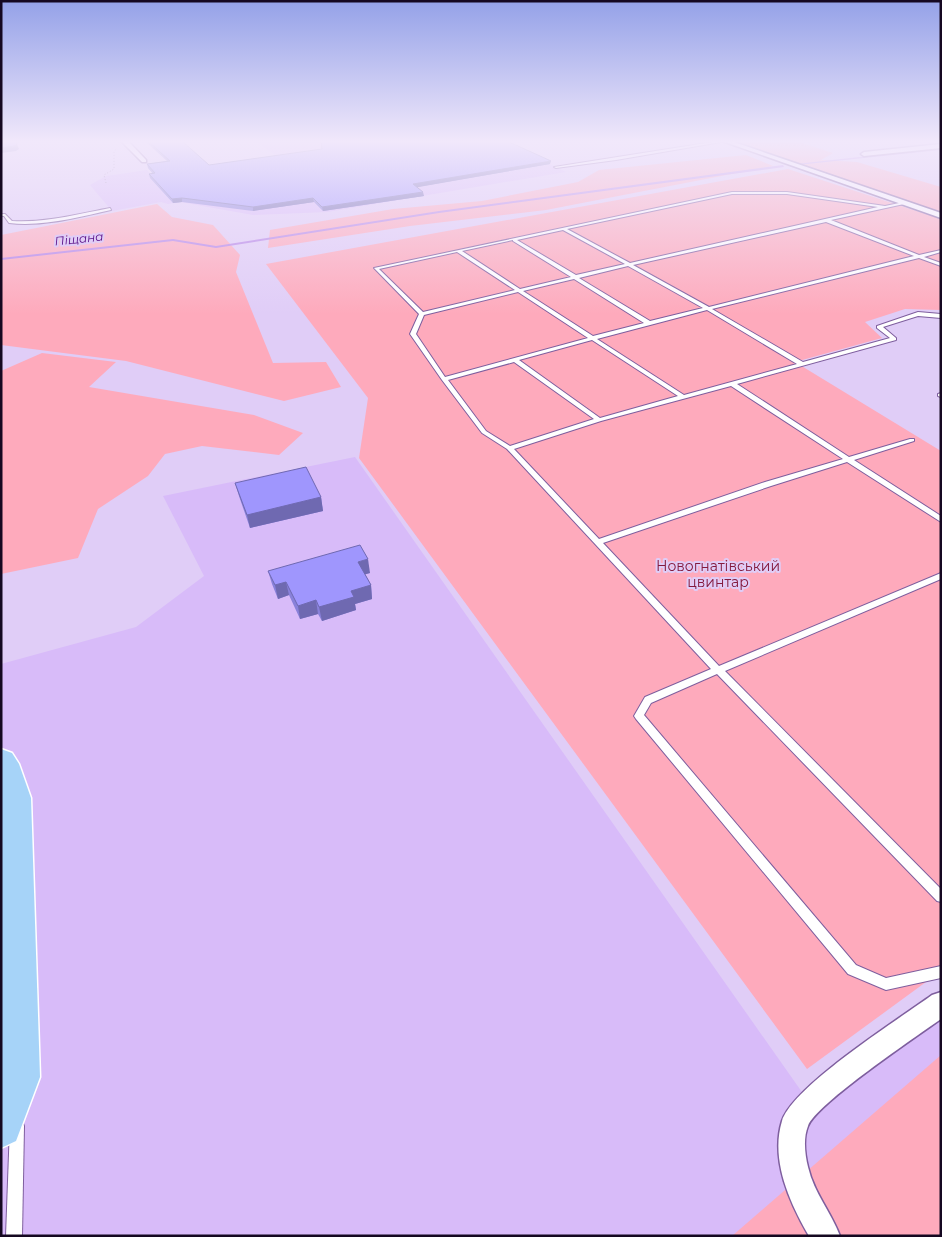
<svg xmlns="http://www.w3.org/2000/svg" width="942" height="1237" font-family="Montserrat,sans-serif">
	<style>
		.built { fill: #d8bbf9 }
		.green { fill: #feaabc }
		.lines { fill: none; stroke-linecap: round; stroke-linejoin: round }
		.stream { fill: #b685e7; fill-rule: evenodd }
		.lane-casing { stroke: #7e5e9e; stroke-width: 2 }
		.street-casing { stroke: #7e5e9e; stroke-width: 3 }
		.primary-casing { stroke: #fff; stroke-width: 3 }
		.path { stroke: #9584a8; stroke-width: 1; stroke-dasharray: 1 2; stroke-linecap: butt }
		.lane { fill: #fff; fill-rule: evenodd }
		.street { fill: #fff; fill-rule: evenodd }
		.primary { fill: #a6d3f8; fill-rule: evenodd }
		.wall { fill: #8981da }
		.shaded-wall { fill: #6f69b1 }
		.building { fill: #9f96fd; stroke: #6f69b1 }
		.labels { text-anchor: middle; stroke-width: 4; stroke-linejoin: round; paint-order: stroke }
		.far-water-label { font-size: 12px; font-style: italic; fill: #550b84; stroke: #e0cdf7 }
		.park-label { font-size: 14px; fill: #841a3e; stroke: #e0cdf7 }
	</style>
	<rect width="100%" height="100%" fill="#e0cdf7"/>
	<g class="built">
		<polygon points="256,141 503,141 566,172 327,212 253,215 180,202 168,204 161,202 112,211 90,185 106,176 147,170 151,174 277,156"/>
		<polygon points="355,457 804,1095 941,999 941,1236 1,1236 1,664 136,627 204,576 163,496"/>
	</g>
	<g class="green">
		<polygon points="733,141 796,141 833,153 821,160 857,162 941,187 941,213"/>
		<polygon points="746,155 773,166 546,210 410,226 268,248 270,230 393,209 482,201 578,182 599,170"/>
		<polygon points="788,169 941,219 941,310 905,309 865,322 882,338 795,362 941,451 941,971 807,1069 359,458 368,398 266,264"/>
		<polygon points="157,204 172,217 213,225 240,255 236,272 273,363 326,362 341,387 284,401 126,361 1,345 1,235"/>
		<polygon points="42,353 116,362 89,387 254,415 303,433 279,455 202,446 165,454 148,476 98,509 78,558 1,574 1,371"/>
		<polygon points="941,1055 941,1236 732,1236"/>
	</g>
	<g class="lines">
		<g class="stream">
			<polygon points="941,148 941,150 797,165 796,164"/>
			<polygon points="783,165 784,167 439,213 216,248 173,241 1,260 1,258 173,239 216,246 439,211"/>
		</g>
		<defs>
			<g id="lane">
				<polygon points="719,141 727,141 616,160 556,168 554,167"/>
				<path d="M732,192H787L885,206L904,202V204L831,220L919,255L941,250V252L924,257L941,263V266L919,258L712,309L803,362L890,338L877,328V326L918,312L941,314V318L918,316L883,327L896,338V340L737,384L849,457L910,439H914V441L854,460L941,516V522L847,462L771,486L603,543L719,666L941,573V579L725,671L941,889V902L937,901L717,674L651,703L644,715L856,965L886,978L941,966V978L886,990L848,974L636,719L634,716L645,697L711,669L507,449L482,433L442,380L410,334L419,314L374,268ZM732,194H787L878,207L630,263L567,229ZM826,222L914,256L709,307L633,265ZM563,230L625,264L576,275L517,240ZM513,240V241L571,277L520,289L462,251ZM457,252L515,290L423,312L379,269ZM628,266L703,308L650,321L579,278ZM574,279L644,323L593,336L523,291ZM518,292L588,338L445,377L416,334L424,315ZM707,310L797,364L684,395L597,339ZM592,340L678,396L600,418L519,360ZM514,362L594,419L510,446L486,431L448,380ZM731,386L843,459L765,482L599,539L514,449L601,421Z"/>
				<path d="M110,208L111,210C79,217 43,227 9,223L4,216H1V214H5L12,221C45,223 78,214 110,208Z"/>
				<polygon points="941,393 941,397 938,396 938,394"/>
				<polygon points="17,1119 22,1121 24,1126 22,1236 6,1236 10,1126 12,1121"/>
			</g>
			<g id="street">
				<polygon points="121,141 128,141 146,160 146,162 142,162"/>
				<polygon points="722,141 731,141 941,213 941,218"/>
				<polygon points="941,144 941,148 864,156 861,154 864,152"/>
				<path d="M941,992V1019C917,1036 816,1104 808,1126C803,1138 805,1155 808,1167C814,1193 831,1212 840,1236H809C790,1203 770,1160 782,1121C793,1086 899,1019 932,995Z"/>
			</g>
			<polygon id="primary" points="1,749 12,753 19,764 31,798 40,1077 16,1141 1,1148"/>
		</defs>
		<use href="#lane" class="lane-casing"/>
		<use href="#street" class="street-casing"/>
		<use href="#primary" class="primary-casing"/>
		<polyline class="path" points="106,183 104,175 114,169 114,151 117,149"/>
		<use href="#lane" class="lane"/>
		<use href="#street" class="street"/>
		<use href="#primary" class="primary"/>
	</g>
	<g class="wall">
		<polygon points="145,141 191,141 183,142 209,165 515,141 509,142 550,164 417,187 424,196 323,211 314,202 253,211 182,202 173,203 150,178 149,174 153,174 148,168 147,164 167,161"/>
		<polygon points="235,483 321,497 323,511 250,528 239,496"/>
		<polygon points="268,571 370,573 365,574 371,585 372,599 355,604 356,610 322,621 318,614 300,619 289,595 278,599 272,584"/>
	</g>
	<g class="shaded-wall">
		<polygon points="17,144 19,149 16,151 1,153 1,148"/>
		<polygon points="551,161 550,164 413,188 413,184"/>
		<polygon points="423,192 424,196 323,211 322,207"/>
		<polygon points="182,198 182,202 173,203 172,199"/>
		<polygon points="313,198 314,202 253,211 253,207"/>
		<polygon points="321,497 323,511 250,528 247,515"/>
		<polygon points="368,559 370,573 359,576 358,562"/>
		<polygon points="286,582 289,595 278,599 275,585"/>
		<polygon points="371,585 372,599 355,604 356,610 322,621 319,607 351,591"/>
		<polygon points="316,600 318,614 300,619 298,606"/>
	</g>
	<g class="building">
		<polygon points="1,141 15,141 17,144 14,146 1,148"/>
		<polygon points="148,141 182,141 209,165 322,149 321,141 507,141 551,161 413,184 423,192 322,207 313,198 253,207 182,198 172,199 149,174 155,173 147,164 170,161"/>
		<polygon points="306,467 321,497 247,515 235,483"/>
		<polygon points="360,545 368,559 358,562 371,585 351,591 354,597 319,607 316,600 298,606 286,582 275,585 268,571"/>
	</g>
	<linearGradient id="sky" x2="0" y2="1"><stop stop-color="#94a1e8"/><stop offset="0.45" stop-color="#f1e8fb"/><stop offset="1" stop-color="#f1e8fb" stop-opacity="0"/></linearGradient>
	<rect width="942" height="314" fill="url(#sky)"/>
	<g class="labels">
		<g class="far-water-label">
			<text transform="translate(79 239) rotate(-6)" y="4">Піщана</text>
		</g>
		<g class="park-label">
			<text x="718" y="571">Новогнатівський<tspan x="718" dy="16">цвинтар</tspan></text>
		</g>
	</g>
	<rect width="942" height="1237" fill="none" stroke="#150821" stroke-width="5"/>
</svg>
